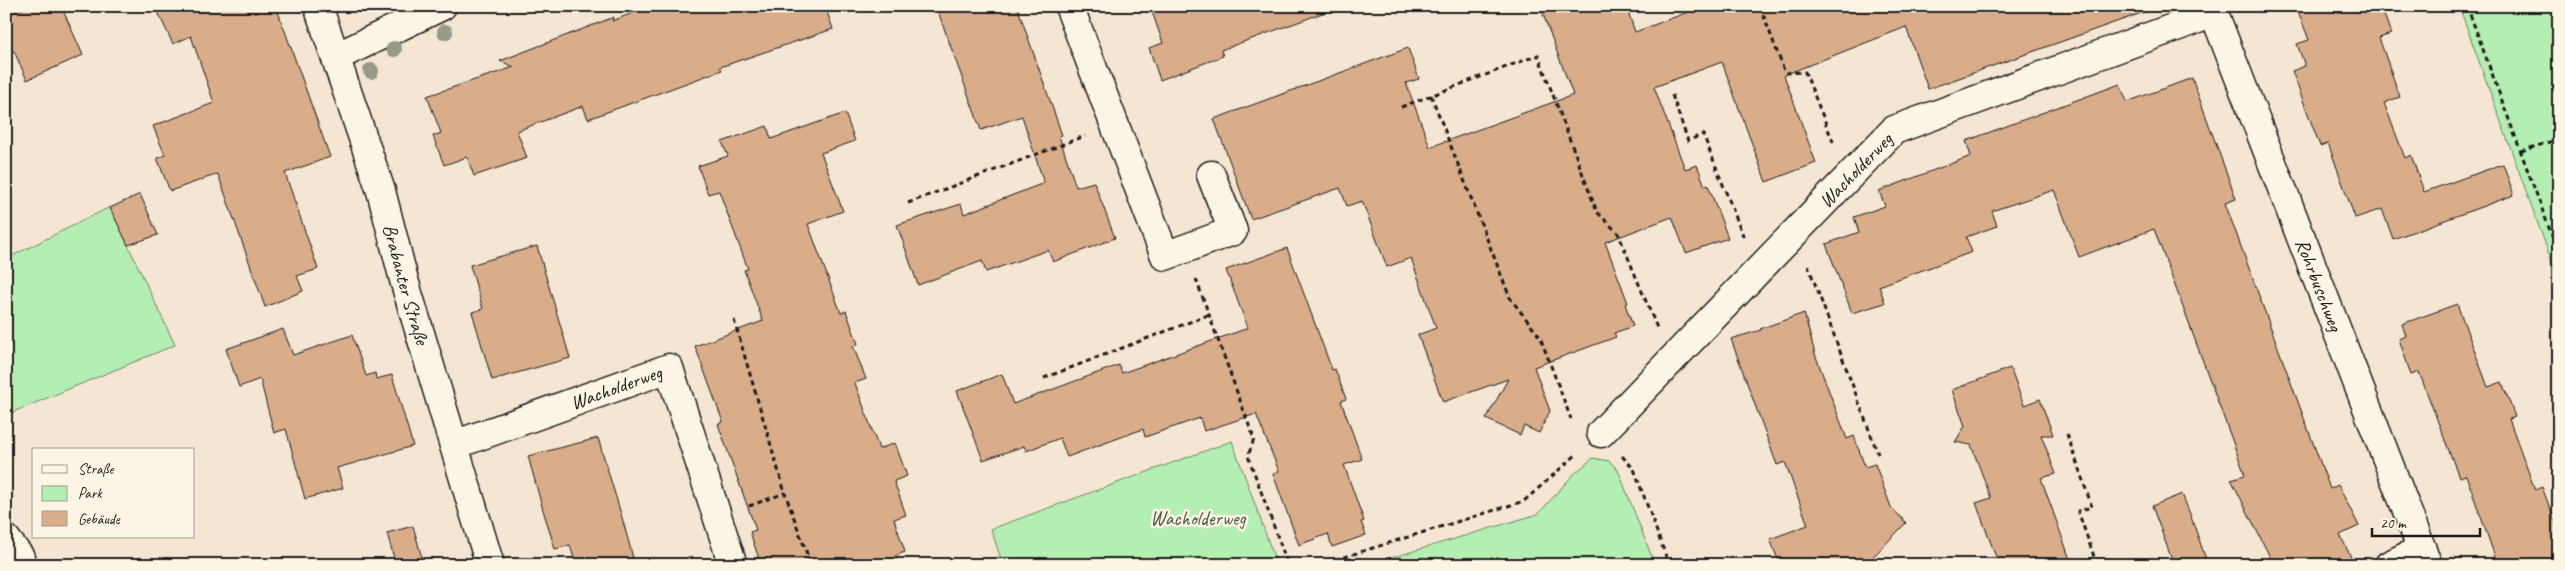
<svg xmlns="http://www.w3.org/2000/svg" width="2565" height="571" font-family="Caveat,sans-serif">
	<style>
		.green { fill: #b4eeb2; stroke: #688567 }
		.building { fill: #d9ac8a; stroke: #1c1c1c }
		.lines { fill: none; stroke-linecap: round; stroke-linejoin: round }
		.minor-casing { stroke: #1c1c1c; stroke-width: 31 }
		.major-casing { stroke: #1c1c1c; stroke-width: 31 }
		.path { stroke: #1c1c1c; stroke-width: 3; stroke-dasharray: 5 4; stroke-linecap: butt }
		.minor { stroke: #fcf5e5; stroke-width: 28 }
		.major { stroke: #fcf5e5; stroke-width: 28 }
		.tree { fill: #979a87 }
		.labels { text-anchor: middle; stroke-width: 5; stroke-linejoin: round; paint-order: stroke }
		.street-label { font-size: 20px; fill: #1c1c1c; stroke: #fcf5e5 }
		.park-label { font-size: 20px; fill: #4a5b49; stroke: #fcf5e5 }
	</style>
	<rect width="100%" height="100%" fill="#f5e6d3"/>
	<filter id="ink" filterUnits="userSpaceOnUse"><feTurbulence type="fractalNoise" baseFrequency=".02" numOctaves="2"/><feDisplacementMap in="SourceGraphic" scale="10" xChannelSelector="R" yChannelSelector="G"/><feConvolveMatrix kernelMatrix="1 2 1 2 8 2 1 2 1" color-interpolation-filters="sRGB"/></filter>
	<g filter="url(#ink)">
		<g class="green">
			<polygon points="2459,6 2559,6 2559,266 2554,268"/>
			<polygon points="110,207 175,345 6,415 6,259"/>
			<polygon points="1232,441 1277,565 988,565 1001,559 991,529"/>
			<polygon points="1593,458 1609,461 1618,470 1655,565 1367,565 1538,514 1574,474"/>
		</g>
		<g class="building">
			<polygon points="29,6 61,6 83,55 27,80 14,51 6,54 6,16"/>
			<polygon points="155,6 276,6 330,157 285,173 318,269 297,276 303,291 265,307 218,174 170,191 157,158 165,155 153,126 214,103 191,36 173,44"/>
			<polygon points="651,6 825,6 833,29 720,67 722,70 588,119 583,106 517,131 527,158 474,176 467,157 444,165 433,136 441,133 427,96 514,67 500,61 614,17 612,21"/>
			<polygon points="936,6 1017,6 1062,135 1059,136 1076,187 1094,182 1115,238 1053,262 1048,250 986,272 982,261 918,285 897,225 961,204 964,214 1044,183 1022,116 981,130"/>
			<polygon points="1150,6 1330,6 1331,10 1221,50 1223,56 1160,80 1149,48 1163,43"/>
			<polygon points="1540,6 1626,6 1635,32 1704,6 2149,6 2150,10 1928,89 1906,27 1784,75 1816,163 1766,182 1722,62 1654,87 1685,169 1697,165 1705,186 1708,185 1728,238 1686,253 1672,217 1605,242 1628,303 1625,304 1633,326 1614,333 1616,337 1534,367 1550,411 1539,433 1524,426 1520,435 1486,419 1508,379 1443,402 1418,335 1436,328 1411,258 1387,267 1362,201 1347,206 1340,188 1251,219 1214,119 1408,48 1419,79 1406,83 1430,147 1573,95"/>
			<polygon points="2296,6 2381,6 2391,34 2379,38 2400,97 2384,103 2405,158 2411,155 2424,192 2503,164 2514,195 2393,239 2382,209 2355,218 2328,143 2320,146 2292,71 2305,66 2297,44 2309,40"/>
			<polygon points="2192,78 2236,199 2225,203 2330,489 2338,485 2359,526 2340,535 2355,565 2274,565 2231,479 2245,475 2154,229 2079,257 2054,190 1992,211 1997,226 1966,237 1972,252 1879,286 1885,303 1852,313 1826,244 1859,232 1854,217 1885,206 1879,191 1971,156 1966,141 2120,84 2127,102"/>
			<polygon points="845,113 855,141 821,153 843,211 808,224 841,313 846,311 858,344 853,346 866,379 855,383 879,449 895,443 907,476 894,481 906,515 894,519 905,552 895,556 898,565 761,565 750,532 756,530 718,424 723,422 695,346 763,321 744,270 748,269 719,191 708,194 698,166 728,156 722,142 767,126 771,139"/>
			<polygon points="140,194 158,235 128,245 110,208"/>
			<polygon points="537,246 570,358 492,380 472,312 483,309 470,265"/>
			<polygon points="1287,248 1332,370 1335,369 1346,399 1341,401 1362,459 1344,465 1364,521 1361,522 1366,535 1332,547 1328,534 1299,545 1273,474 1279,471 1256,414 1204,431 1200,418 1145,437 1143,429 1067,457 1060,438 1026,451 1024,446 983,460 957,391 1002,374 1013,404 1119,365 1122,373 1248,328 1226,270"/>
			<polygon points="2457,304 2488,387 2502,382 2515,417 2509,419 2535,490 2542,487 2559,532 2559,565 2498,565 2466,475 2459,477 2419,372 2411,375 2399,339 2406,336 2402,324"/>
			<polygon points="1804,313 1815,354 1847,439 1854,436 1865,467 1875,464 1891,507 1906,523 1865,565 1780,565 1770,539 1808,525 1785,462 1777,465 1731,339 1761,330 1760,329"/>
			<polygon points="283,329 293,355 352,335 366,376 375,373 376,379 392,375 413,446 337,468 343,488 305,499 286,429 274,433 260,379 239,387 226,349"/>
			<polygon points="2010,368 2024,405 2040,399 2053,435 2041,435 2056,474 2041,478 2072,565 1999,565 1976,503 1991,498 1971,445 1955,442 1965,426 1952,390"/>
			<polygon points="598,438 621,514 635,565 576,565 570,545 555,549 543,510 528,456"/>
			<polygon points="2182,494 2190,514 2208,565 2174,565 2152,506"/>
			<polygon points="413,526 424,565 396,565 387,533"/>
		</g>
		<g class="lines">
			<defs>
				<g id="minor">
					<polyline points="1069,6 1165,256 1233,231 1211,175"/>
					<path id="s1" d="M2209,6L2214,13L2428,565"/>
					<polyline points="336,57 442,6"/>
					<path id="s2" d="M1601,433L1894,130L2214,13"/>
					<path id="s3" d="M454,445L669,368L733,565"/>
					<polyline points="6,539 20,557 21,565"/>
					<polyline points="2389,565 2422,549"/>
				</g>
				<g id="major">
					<path id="s4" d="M318,6L381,191L404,280L490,565"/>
				</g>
			</defs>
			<use href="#minor" class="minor-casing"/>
			<use href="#major" class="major-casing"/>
			<g class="path">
				<polyline points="1760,6 1785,73 1805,72 1834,144"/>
				<polyline points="2467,6 2552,236 2559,239"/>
				<polyline points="1431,95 1510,298 1540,337 1571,419"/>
				<polyline points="1672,95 1688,141 1703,134 1744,238"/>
				<polyline points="1401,107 1538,55 1597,212 1618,233 1657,328"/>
				<polyline points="2521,151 2559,139"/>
				<polyline points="908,203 1085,136"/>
				<polyline points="1808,265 1878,454"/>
				<polyline points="1196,279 1254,439 1248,456 1288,565"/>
				<polyline points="734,320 785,493"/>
				<polyline points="1044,378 1208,315"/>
				<polyline points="2067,434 2092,507 2078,511 2097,565"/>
				<polyline points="1622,456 1634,469 1669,565"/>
				<polyline points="749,506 785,493 811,565"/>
				<polyline points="1318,565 1524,501 1577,454"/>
			</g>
			<use href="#minor" class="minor"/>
			<use href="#major" class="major"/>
		</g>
		<g class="tree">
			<circle cx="445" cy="32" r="8"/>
			<circle cx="394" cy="49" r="8"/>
			<circle cx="371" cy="71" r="8"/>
		</g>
	</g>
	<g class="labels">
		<g class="street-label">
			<text dy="7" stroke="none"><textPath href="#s2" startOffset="366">Wacholderweg</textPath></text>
			<text dy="7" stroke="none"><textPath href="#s4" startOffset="292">Brabanter Straße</textPath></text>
			<text dy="7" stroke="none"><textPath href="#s1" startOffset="300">Rohrbuschweg</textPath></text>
			<text dy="7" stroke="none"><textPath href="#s3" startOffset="172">Wacholderweg</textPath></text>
		</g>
		<g class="park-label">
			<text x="1198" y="525">Wacholderweg</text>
		</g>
	</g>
	<rect width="2565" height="571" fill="none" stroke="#fcf5e5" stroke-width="25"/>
	<rect x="12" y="12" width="2540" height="546" fill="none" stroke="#1c1c1c" stroke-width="2" filter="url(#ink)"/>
	<rect x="32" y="448" width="162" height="90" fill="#fcf5e5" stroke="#a29e95"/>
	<rect x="42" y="465" width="25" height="8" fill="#fcf5e5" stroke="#a29e95"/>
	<text x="78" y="474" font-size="15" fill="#1c1c1c">Straße</text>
	<rect x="42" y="486" width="25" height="15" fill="#b4eeb2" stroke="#a29e95"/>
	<text x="78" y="498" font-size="15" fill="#1c1c1c">Park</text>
	<rect x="42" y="511" width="25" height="15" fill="#d9ac8a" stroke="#a29e95"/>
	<text x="78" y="524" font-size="15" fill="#1c1c1c">Gebäude</text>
	<path d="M2372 528v8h108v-8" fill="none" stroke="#1c1c1c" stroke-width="2.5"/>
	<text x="2380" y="528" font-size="15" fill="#1c1c1c" stroke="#fcf5e5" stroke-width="4" paint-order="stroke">20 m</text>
</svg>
